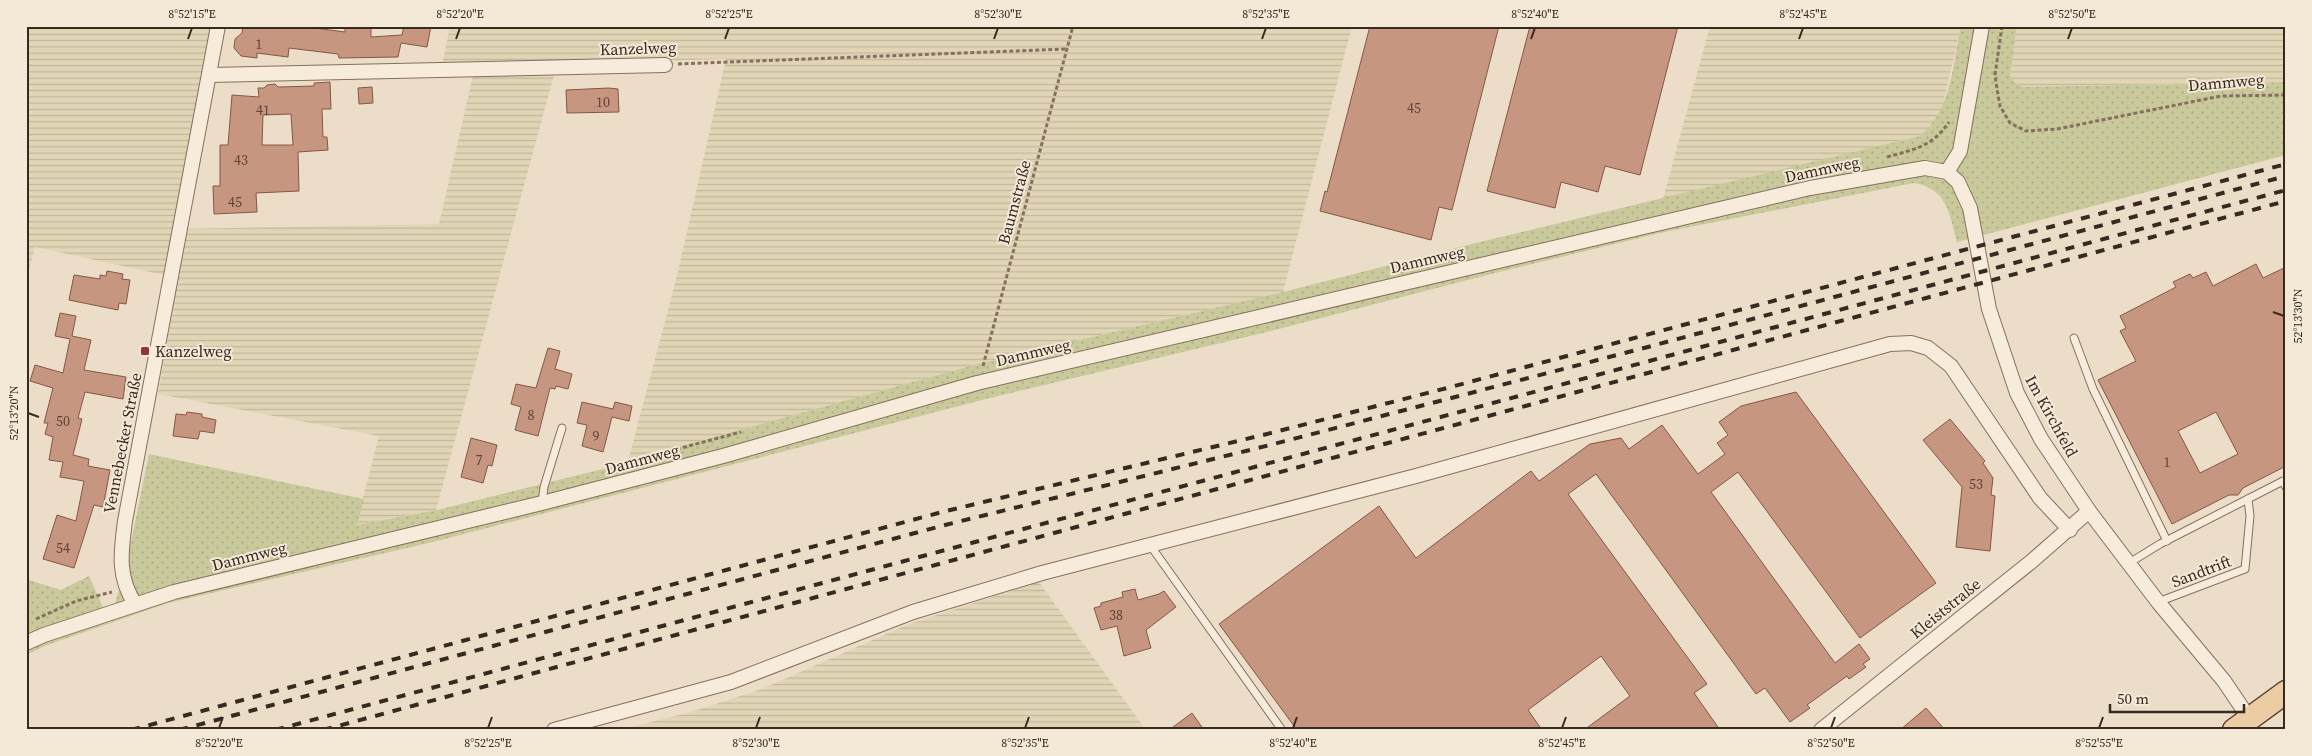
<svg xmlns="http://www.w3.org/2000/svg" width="2312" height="756" font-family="'Source Serif 4',serif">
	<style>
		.farmland { fill: url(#farmland-rules) }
		.grass { fill: url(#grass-dots) }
		.building { fill: #c79680; stroke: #845745; fill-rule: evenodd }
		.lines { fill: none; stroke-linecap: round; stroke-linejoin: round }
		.service-casing { stroke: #876f5e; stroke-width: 9 }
		.minor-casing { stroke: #876f5e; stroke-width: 16 }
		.primary-casing { stroke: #553e32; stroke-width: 25 }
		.path { stroke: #876f5e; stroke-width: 3; stroke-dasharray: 4 2.5; stroke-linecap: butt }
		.service { stroke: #f7ebdb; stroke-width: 7 }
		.minor { stroke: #f7ebdb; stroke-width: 14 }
		.primary { stroke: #eccda3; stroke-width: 22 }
		.rail { stroke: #382921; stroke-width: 4; stroke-dasharray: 9 9; stroke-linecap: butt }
		.ticks { fill: none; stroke: #382921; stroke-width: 2 }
		.poi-dot { fill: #92323d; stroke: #f4e8d7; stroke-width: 2 }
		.labels { text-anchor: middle; stroke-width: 4; stroke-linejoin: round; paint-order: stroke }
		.number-label { font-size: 14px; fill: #5c4439 }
		.street-label { font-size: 16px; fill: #382921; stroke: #f4e8d7 }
		.poi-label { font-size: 16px; fill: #382921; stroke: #f4e8d7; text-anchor: start }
		.neatline { fill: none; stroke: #382921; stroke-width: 2 }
		.ticks-label { font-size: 12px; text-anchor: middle; fill: #382921 }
	</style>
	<defs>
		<pattern id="farmland-rules" width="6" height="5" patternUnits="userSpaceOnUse" patternTransform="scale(1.25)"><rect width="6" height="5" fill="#e1d5b6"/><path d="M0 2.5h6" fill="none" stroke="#c2b79c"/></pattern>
		<pattern id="grass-dots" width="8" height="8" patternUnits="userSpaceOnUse" patternTransform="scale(1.25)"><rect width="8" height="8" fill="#c9c99c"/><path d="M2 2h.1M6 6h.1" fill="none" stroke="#adad86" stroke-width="1.8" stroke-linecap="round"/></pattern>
	</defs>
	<rect width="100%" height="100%" fill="#ecddc8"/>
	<g class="farmland">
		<polygon points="26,26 213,26 177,229 439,224 475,67 441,70 450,26 1352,26 1283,292 974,365 628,461 677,276 726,59 557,64 436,510 356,525 379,436 158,394 178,278 35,247 26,280"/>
		<polygon points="1710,26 1961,26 1944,100 1938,118 1930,128 1920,136 1663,199"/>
		<polygon points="2017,26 2286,26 2286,82 2023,87 2012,81 2010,75"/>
		<polygon points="1039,582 1146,730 619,730 691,712 762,689 909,624"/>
	</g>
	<path class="grass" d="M1961,26H2017L2010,75L2013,81L2023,87L2286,82V155L1957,242C1949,214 1948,189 1914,183L1664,232L1487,275L1271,331L986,399L437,541L168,603L47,645L26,655V579L61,590L89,576L110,623L129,552L149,454L364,499L357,525L437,510L623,464L628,461L974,365L1283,292L1480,242L1920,136C1951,112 1953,63 1961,26Z"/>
	<g class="building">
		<polygon points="243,26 299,26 345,32 345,26 371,26 371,37 402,35 404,26 431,26 427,47 401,43 398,57 339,58 338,54 289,48 288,57 257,53 257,58 241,56 234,48 235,39 242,33"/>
		<polygon points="1370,26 1499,26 1452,210 1439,207 1431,240 1320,211 1325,191 1327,192"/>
		<polygon points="1530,26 1678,26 1640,175 1605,166 1598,192 1561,182 1555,208 1487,191"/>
		<path d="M330,82L331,109H322L323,137H327L328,150L298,152L299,191L256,193L257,212L214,214L213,186H220V145H228L232,95L259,97L258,88H264L267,85L275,84L278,87L314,86V83ZM291,114L293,145H262L263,115Z"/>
		<polygon points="372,87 373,103 359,104 358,88"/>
		<polygon points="609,88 618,89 619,112 567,113 566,90"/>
		<path d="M2256,264L2263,278L2286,267V466L2243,488L2238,495H2229L2172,524L2098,380L2136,361L2120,331L2126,328L2120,316L2176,287L2173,282L2190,274L2193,278L2206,272L2213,286ZM2216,412L2238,454L2200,473L2178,431Z"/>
		<polygon points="107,271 123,274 122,279 130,280 126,304 119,303 118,310 69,300 74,275 100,279 100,275 106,276"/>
		<polygon points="60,313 76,316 72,336 91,340 84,370 126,377 123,399 85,392 78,418 82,419 73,455 89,459 88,466 110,470 103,507 94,505 74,568 43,559 57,515 76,521 84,481 60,477 63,462 49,460 53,437 45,434 48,423 44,423 53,388 30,381 35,365 63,373 70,339 55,336"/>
		<polygon points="548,348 560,351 555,369 572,374 568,389 556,386 555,389 550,388 538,436 515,430 521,407 511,404 516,384 536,388"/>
		<polygon points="1796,392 1936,583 1860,638 1738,472 1711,492 1835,663 1859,644 1870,659 1863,664 1866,667 1849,679 1847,676 1807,705 1810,708 1790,722 1765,688 1756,694 1596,474 1568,494 1707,684 1694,693 1720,730 1584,730 1630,696 1601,656 1528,710 1542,730 1297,730 1219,624 1379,506 1416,558 1531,471 1539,481 1590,444 1621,438 1629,449 1662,425 1698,474 1725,454 1717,443 1728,435 1719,422 1741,406"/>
		<polygon points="582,402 613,409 615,402 632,406 629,421 612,417 603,452 582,446 587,425 577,423"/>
		<polygon points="187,412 202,414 202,417 216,420 214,433 200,431 198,439 173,436 176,414 186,415"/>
		<polygon points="1950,419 1985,461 1983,463 1993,478 1991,495 1995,496 1990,551 1956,547 1962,487 1923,440"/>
		<polygon points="471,438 497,445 492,466 488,465 483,483 461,477"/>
		<polygon points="1135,589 1138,600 1159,594 1164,591 1176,607 1146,630 1151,648 1124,656 1117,626 1101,630 1094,608 1101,606 1101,603 1123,597 1122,592"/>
		<polygon points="1926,708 1945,730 1900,730"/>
		<polygon points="1192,713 1204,730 1169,730"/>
	</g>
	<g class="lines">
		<defs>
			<g id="service">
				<polyline points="2074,338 2093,389 2167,541"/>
				<polyline points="542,503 544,487 562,428"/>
				<polyline points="1150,545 1282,730"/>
				<polyline points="2129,563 2160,544 2283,481 2286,487"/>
				<polyline points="2158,602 2245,569 2250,516 2248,499"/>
			</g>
			<g id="minor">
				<polyline points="209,75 665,65"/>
				<polyline points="1947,172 1960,151 1982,26"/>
				<path d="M135,604C117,576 121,552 125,521L218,26"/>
				<polyline points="26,643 44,635 174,592 542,503 723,456 977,383 1810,188 1925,168 1947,172 1958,182 1970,208 1989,309 2017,393 2041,439 2089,511 2158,602 2224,681 2249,718"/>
				<polyline points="554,730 731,682 913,612 1042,573 1416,476 1890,344 1911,343 1928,348 1951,366 2040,498 2070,530"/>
				<polyline points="1821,730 2032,561 2089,511"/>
			</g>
			<polyline id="primary" points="2234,730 2286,692"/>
		</defs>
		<use href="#service" class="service-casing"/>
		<use href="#minor" class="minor-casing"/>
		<use href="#primary" class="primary-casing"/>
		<g class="path">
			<polyline points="2002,26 1995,75 1997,89 2000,106 2010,123 2026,131 2057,129 2221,96 2286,95"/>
			<polyline points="678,64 1067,49"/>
			<path d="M1887,157C1915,149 1932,147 1949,122"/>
			<polyline points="983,366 1073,26"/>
			<polyline points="627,464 632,461 741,432"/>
			<polyline points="36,619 76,601 112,592"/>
		</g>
		<use href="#service" class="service"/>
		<use href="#minor" class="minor"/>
		<use href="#primary" class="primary"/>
		<g class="rail">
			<polyline points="131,730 942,512 1267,434 1447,388 2286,164"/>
			<polyline points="179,730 945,525 1270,445 1644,348 2286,176"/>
			<polyline points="275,730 2286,190"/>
			<polyline points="323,730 2286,201"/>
		</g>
	</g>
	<path class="ticks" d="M188,39L192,28M456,39L460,28M725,39L729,28M994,39L998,28M1262,39L1266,28M1531,39L1535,28M1799,39L1803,28M2068,39L2072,28M2273,312L2284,316M28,413L39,417M219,728L223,717M488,728L492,717M756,728L760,717M1025,728L1029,717M1293,728L1297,717M1562,728L1566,717M1831,728L1835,717M2099,728L2103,717"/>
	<rect class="poi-dot" x="140" y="346" width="10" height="10" rx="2.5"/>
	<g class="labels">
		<g class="number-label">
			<text x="259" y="49">1</text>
			<text x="603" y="107">10</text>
			<text x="1414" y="113">45</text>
			<text x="263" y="115">41</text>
			<text x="241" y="165">43</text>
			<text x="235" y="207">45</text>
			<text x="531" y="420">8</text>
			<text x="63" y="426">50</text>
			<text x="596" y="441">9</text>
			<text x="479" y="465">7</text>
			<text x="2167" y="467">1</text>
			<text x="1976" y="489">53</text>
			<text x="63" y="553">54</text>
			<text x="1116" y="620">38</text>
		</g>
		<g class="street-label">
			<text transform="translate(638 48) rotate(-2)" y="6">Kanzelweg</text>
			<text transform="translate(2226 82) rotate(-5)" y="6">Dammweg</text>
			<text transform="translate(1822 169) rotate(-12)" y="6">Dammweg</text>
			<text transform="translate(1014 202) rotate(-75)" y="6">Baumstraße</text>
			<text transform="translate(1427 259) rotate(-13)" y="6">Dammweg</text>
			<text transform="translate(1033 352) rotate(-13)" y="6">Dammweg</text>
			<text transform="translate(2052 416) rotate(61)" y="6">Im Kirchfeld</text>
			<text transform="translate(122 443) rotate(-79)" y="6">Vennebecker Straße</text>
			<text transform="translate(642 459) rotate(-15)" y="6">Dammweg</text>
			<text transform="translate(249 556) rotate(-14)" y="6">Dammweg</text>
			<text transform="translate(2201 571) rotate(-21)" y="6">Sandtrift</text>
			<text transform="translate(1945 608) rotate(-39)" y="6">Kleiststraße</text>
		</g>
		<g class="poi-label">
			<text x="155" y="357">Kanzelweg</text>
		</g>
	</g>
	<rect width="2312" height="756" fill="none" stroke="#f4e8d7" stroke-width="55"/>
	<path d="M2110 704v8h134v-8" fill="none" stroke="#382921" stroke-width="2.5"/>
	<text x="2117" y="704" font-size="15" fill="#382921" stroke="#f4e8d7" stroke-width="4" paint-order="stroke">50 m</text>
	<rect x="28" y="28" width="2256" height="700" class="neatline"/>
	<g class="ticks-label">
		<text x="192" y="18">8°52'15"E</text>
		<text x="460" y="18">8°52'20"E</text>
		<text x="729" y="18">8°52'25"E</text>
		<text x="998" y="18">8°52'30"E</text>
		<text x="1266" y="18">8°52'35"E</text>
		<text x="1535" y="18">8°52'40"E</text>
		<text x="1803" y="18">8°52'45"E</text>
		<text x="2072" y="18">8°52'50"E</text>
		<text transform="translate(2298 316) rotate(-90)" y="4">52°13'30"N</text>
		<text transform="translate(14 413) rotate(-90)" y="4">52°13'20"N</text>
		<text x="219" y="747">8°52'20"E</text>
		<text x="488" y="747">8°52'25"E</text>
		<text x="756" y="747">8°52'30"E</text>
		<text x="1025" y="747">8°52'35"E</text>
		<text x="1293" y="747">8°52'40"E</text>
		<text x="1562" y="747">8°52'45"E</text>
		<text x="1831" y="747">8°52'50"E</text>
		<text x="2099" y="747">8°52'55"E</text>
	</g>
</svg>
